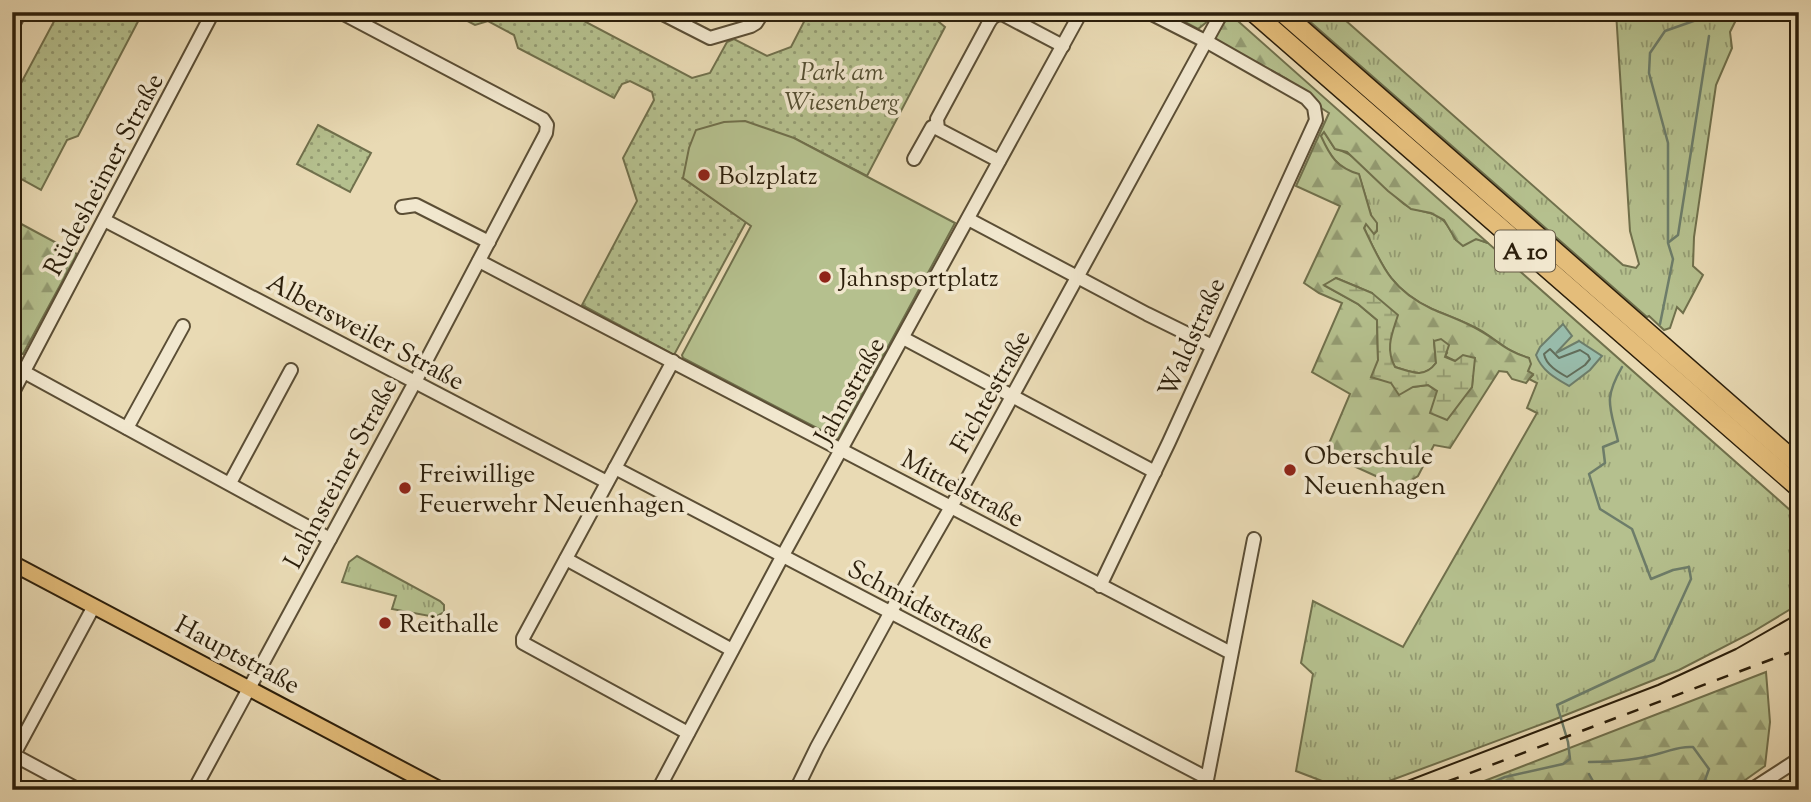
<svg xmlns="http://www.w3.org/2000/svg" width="1811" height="802" font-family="'Sorts Mill Goudy',serif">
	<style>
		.grass { fill: url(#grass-tufts); stroke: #70704c; stroke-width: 2 }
		.forest { fill: url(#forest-firs); stroke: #70704c; stroke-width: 2; fill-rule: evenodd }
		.wetland { fill: url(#wetland-marsh); stroke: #70704c; stroke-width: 2 }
		.park { fill: url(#park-dots); stroke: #70704c; stroke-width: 2 }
		.pitch { fill: #b5c08e; stroke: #70704c; stroke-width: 2 }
		.water { fill: #98bbaa; stroke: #6d7d6a; stroke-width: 2 }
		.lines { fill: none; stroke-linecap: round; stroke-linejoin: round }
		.shore { stroke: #626d5a; stroke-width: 2 }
		.stream { stroke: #6d7d6a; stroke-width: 2.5 }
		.minor-casing { stroke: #5b4e35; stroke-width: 16 }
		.major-casing { stroke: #2c1f0b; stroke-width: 18 }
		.highway-casing { stroke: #2c1f0b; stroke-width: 21 }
		.minor { stroke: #f1e7ce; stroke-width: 12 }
		.major { stroke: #e4bd7a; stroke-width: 14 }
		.highway { stroke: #e4bd7a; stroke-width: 18 }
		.tram { stroke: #2c1f0b; stroke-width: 2 }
		.rail { stroke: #2c1f0b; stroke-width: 2.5; stroke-dasharray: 12 12; stroke-linecap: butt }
		.poi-dot { fill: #8f2418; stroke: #f1e7ce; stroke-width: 2.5 }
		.labels { text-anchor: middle; stroke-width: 7; stroke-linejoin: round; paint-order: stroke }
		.shield { fill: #f1e7ce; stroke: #675b46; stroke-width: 2 }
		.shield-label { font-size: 24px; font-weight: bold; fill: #2c1f0b }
		.park-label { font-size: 26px; font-style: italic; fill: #554f32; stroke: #f1e7ce }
		.street-label { font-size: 26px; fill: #2c1f0b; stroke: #f1e7ce }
		.poi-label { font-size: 26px; fill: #2c1f0b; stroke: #f1e7ce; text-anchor: start }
	</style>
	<defs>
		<pattern id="grass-tufts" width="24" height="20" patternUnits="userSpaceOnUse" patternTransform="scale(1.75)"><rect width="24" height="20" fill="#b5c08e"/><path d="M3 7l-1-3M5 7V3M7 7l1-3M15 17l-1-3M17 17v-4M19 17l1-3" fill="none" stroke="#939b72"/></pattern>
		<pattern id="forest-firs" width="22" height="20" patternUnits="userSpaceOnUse" patternTransform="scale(1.75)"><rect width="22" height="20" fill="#b5c08e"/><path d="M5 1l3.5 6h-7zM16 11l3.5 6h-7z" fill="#939b72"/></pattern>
		<pattern id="wetland-marsh" width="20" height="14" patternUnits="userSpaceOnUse" patternTransform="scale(1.75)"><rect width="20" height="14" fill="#b5c08e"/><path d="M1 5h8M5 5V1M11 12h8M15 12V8" fill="none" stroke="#939b72"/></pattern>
		<pattern id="park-dots" width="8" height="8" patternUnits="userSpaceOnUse" patternTransform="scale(1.75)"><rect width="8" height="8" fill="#b5c08e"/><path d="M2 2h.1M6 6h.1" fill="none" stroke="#939b72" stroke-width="1.8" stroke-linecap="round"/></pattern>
	</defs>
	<rect width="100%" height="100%" fill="#e9dab4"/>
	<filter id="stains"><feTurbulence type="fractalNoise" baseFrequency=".00286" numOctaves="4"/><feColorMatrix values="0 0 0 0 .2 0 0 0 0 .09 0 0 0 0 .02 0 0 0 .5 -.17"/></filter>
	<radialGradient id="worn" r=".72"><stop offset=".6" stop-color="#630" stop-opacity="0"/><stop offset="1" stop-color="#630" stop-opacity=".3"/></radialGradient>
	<g class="grass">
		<polygon points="1166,12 1214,12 1208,21 1198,29"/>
		<polygon points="1299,12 1336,12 1623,265 1636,268 1639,264 1630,231 1616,12 1740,12 1730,32 1732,48 1716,85 1694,237 1693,266 1703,275 1683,313 1677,307 1670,328 1664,330 1649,316 1647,317"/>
		<path d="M1324,132L1335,149C1363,155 1383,187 1404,204C1416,213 1434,210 1444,221C1449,226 1452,234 1456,240L1477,239L1488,243L1799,518V604L1751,633L1679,670L1553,720L1365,790H1315L1322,781L1296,771L1313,674L1301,663L1313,601L1403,647L1537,413L1527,408L1537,383L1529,379L1533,375L1528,371L1529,358C1506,351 1501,343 1482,331C1467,322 1448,316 1432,309C1391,290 1382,266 1364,228L1371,215L1359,175C1337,168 1330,156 1320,136Z"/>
		<polygon points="357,556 440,601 444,605 444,612 435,617 392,609 396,596 342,582 349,562"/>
	</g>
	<g class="forest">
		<path d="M1230,14L1488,243L1476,239L1463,246L1456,240L1444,220L1431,213L1411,209L1388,191L1347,152L1335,149L1324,132L1321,136C1330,156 1337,168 1359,174L1371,215L1377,223V231L1374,234L1366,224L1364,228C1382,266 1391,290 1432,309C1448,316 1467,322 1482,332C1501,343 1506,351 1529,358L1531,364L1528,371L1533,374L1526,383L1512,379L1507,372L1499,371L1450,448L1434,445L1418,476L1400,487L1325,453L1350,394L1312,372L1342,303L1319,293L1304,283L1340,206L1296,186L1329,113L1315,104L1287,79L1218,42L1214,38ZM1336,278L1372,293L1389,356L1395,367C1411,372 1424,379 1436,363L1434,341L1447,353L1445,356L1455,361L1474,358L1472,387L1437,391L1428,385L1413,387L1378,360L1377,320L1358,304L1325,286Z"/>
		<polygon points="12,219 77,254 23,354 12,351"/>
		<polygon points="1766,672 1770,722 1765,766 1731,790 1461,790"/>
	</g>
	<path class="wetland" d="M1336,278L1372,293L1398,315C1392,334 1385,348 1395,367C1411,372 1424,379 1436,363L1434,341L1441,339L1449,345L1445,357L1455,361L1463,355L1475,358L1472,387L1447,420L1430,413L1437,391L1428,385L1413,387L1399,395L1391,383L1371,377L1378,360L1377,320L1358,304L1324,285Z"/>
	<g class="park">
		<polygon points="59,12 143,12 78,136 67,140 41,190 12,174 12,100"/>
		<polygon points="450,12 567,12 692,78 710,73 727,42 734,39 767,56 791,47 809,12 927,12 945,27 867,176 794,138 683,178 746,222 674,355 582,305 637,201 623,158 654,100 652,92 630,81 622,84 614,98 518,48 514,35 488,21 475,25"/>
		<polygon points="318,125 371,153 350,192 297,164"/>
	</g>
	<polygon class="pitch" points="745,121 794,138 955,223 838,439 683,358 682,355 751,226 683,178 689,148 696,130 724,122"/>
	<path class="water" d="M1563,324L1572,336L1556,353L1579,341L1602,356L1590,370L1569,386C1555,378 1542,371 1536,355L1540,347Z"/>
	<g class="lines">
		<path class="shore" d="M1550,349L1559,358L1580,350L1588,355L1590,359L1585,365L1567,377C1558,372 1546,365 1544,354Z"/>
		<g class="stream">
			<polyline points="1669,242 1678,235 1709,36"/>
			<polyline points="1660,324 1673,259 1668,243 1668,143 1649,73 1650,53 1665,31 1705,17 1709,12"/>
			<path d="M1589,762C1612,762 1638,760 1661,753C1673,750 1679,746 1693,747L1709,769L1705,780L1693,790"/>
			<polyline points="1589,774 1598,790"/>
			<path d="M1474,790L1505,777L1563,764L1570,759L1568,742L1557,705L1654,660L1691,579L1689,567L1673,570L1651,579L1632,529L1600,509L1589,474L1605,463L1603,447L1618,441C1610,406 1603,400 1622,367"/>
		</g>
		<defs>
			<g id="minor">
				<polyline points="659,12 710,38 751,26 756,23 763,12"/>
				<polyline points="12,27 20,12"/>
				<polyline points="914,159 932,127 936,125"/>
				<path d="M999,161L938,129L937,119L986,28C990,20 993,14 1002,14L1063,46"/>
				<polyline points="402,207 416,205 489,242"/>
				<polyline points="968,219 1147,314 1212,346"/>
				<polyline points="104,220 607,482"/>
				<polyline points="479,261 1231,653"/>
				<polyline points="903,338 1155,472"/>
				<polyline points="673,361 523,638 523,643 688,733"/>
				<polyline points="24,372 330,539"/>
				<polyline points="12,394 213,12"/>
				<polyline points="127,428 183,326"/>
				<polyline points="615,468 1207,778"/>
				<polyline points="230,483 291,370"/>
				<polyline points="566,559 732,650"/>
				<polyline points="1100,586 1169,442 1316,120 1314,107 1306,98 1211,44 1148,12"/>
				<polyline points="12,754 79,790"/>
				<polyline points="12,758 94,606"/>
				<polyline points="194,790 415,382 546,133 547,125 543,119 340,12"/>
				<polyline points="658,790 782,557 1081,12"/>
				<polyline points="796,790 817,747 894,606 967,479 1222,12"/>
				<polyline points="1205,790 1254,539"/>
				<polyline points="1751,790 1799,759"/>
			</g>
			<polyline id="major" points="12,563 441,790"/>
			<g id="highway">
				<polyline points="1253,12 1799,488"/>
				<polyline points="1282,12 1799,465"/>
			</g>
		</defs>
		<use href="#minor" class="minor-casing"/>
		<use href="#major" class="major-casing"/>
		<use href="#highway" class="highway-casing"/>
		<use href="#minor" class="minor"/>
		<use href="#major" class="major"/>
		<use href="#highway" class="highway"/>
		<polyline class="tram" points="1384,790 1658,685 1736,649 1799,613"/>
		<polyline class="rail" points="1425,790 1799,649"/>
	</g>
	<g class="poi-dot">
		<circle cx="704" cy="175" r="7"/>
		<circle cx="825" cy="277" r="7"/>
		<circle cx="1290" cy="470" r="7"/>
		<circle cx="405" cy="488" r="7"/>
		<circle cx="385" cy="623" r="7"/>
	</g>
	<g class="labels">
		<rect class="shield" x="1495" y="230.5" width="60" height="41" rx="5"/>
		<g class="shield-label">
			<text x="1525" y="259">A 10</text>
		</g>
		<g class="park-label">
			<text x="842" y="80">Park am<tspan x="842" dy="30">Wiesenberg</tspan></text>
		</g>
		<g class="street-label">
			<text transform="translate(103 174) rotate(-62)" y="9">Rüdesheimer Straße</text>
			<text transform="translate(366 331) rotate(28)" y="9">Albersweiler Straße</text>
			<text transform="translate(1191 337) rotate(-66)" y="9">Waldstraße</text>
			<text transform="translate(849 390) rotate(-61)" y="9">Jahnstraße</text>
			<text transform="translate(990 391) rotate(-61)" y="9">Fichtestraße</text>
			<text transform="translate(340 473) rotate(-62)" y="9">Lahnsteiner Straße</text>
			<text transform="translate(963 488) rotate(28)" y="9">Mittelstraße</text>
			<text transform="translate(921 604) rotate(28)" y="9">Schmidtstraße</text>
			<text transform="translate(238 654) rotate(28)" y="9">Hauptstraße</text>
		</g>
		<g class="poi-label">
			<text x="718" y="184">Bolzplatz</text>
			<text x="839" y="286">Jahnsportplatz</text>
			<text x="1304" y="464">Oberschule<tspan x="1304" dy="30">Neuenhagen</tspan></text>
			<text x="419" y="482">Freiwillige<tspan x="419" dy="30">Feuerwehr Neuenhagen</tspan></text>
			<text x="399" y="632">Reithalle</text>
		</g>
	</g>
	<rect width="1811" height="802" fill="none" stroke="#e9dab4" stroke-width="42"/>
	<rect x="14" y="14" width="1783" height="774" fill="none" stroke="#2c1f0b" stroke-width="3.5"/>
	<rect x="21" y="21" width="1769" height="760" fill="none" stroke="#2c1f0b" stroke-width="2"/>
	<rect width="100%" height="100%" filter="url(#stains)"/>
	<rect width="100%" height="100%" fill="url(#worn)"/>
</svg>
